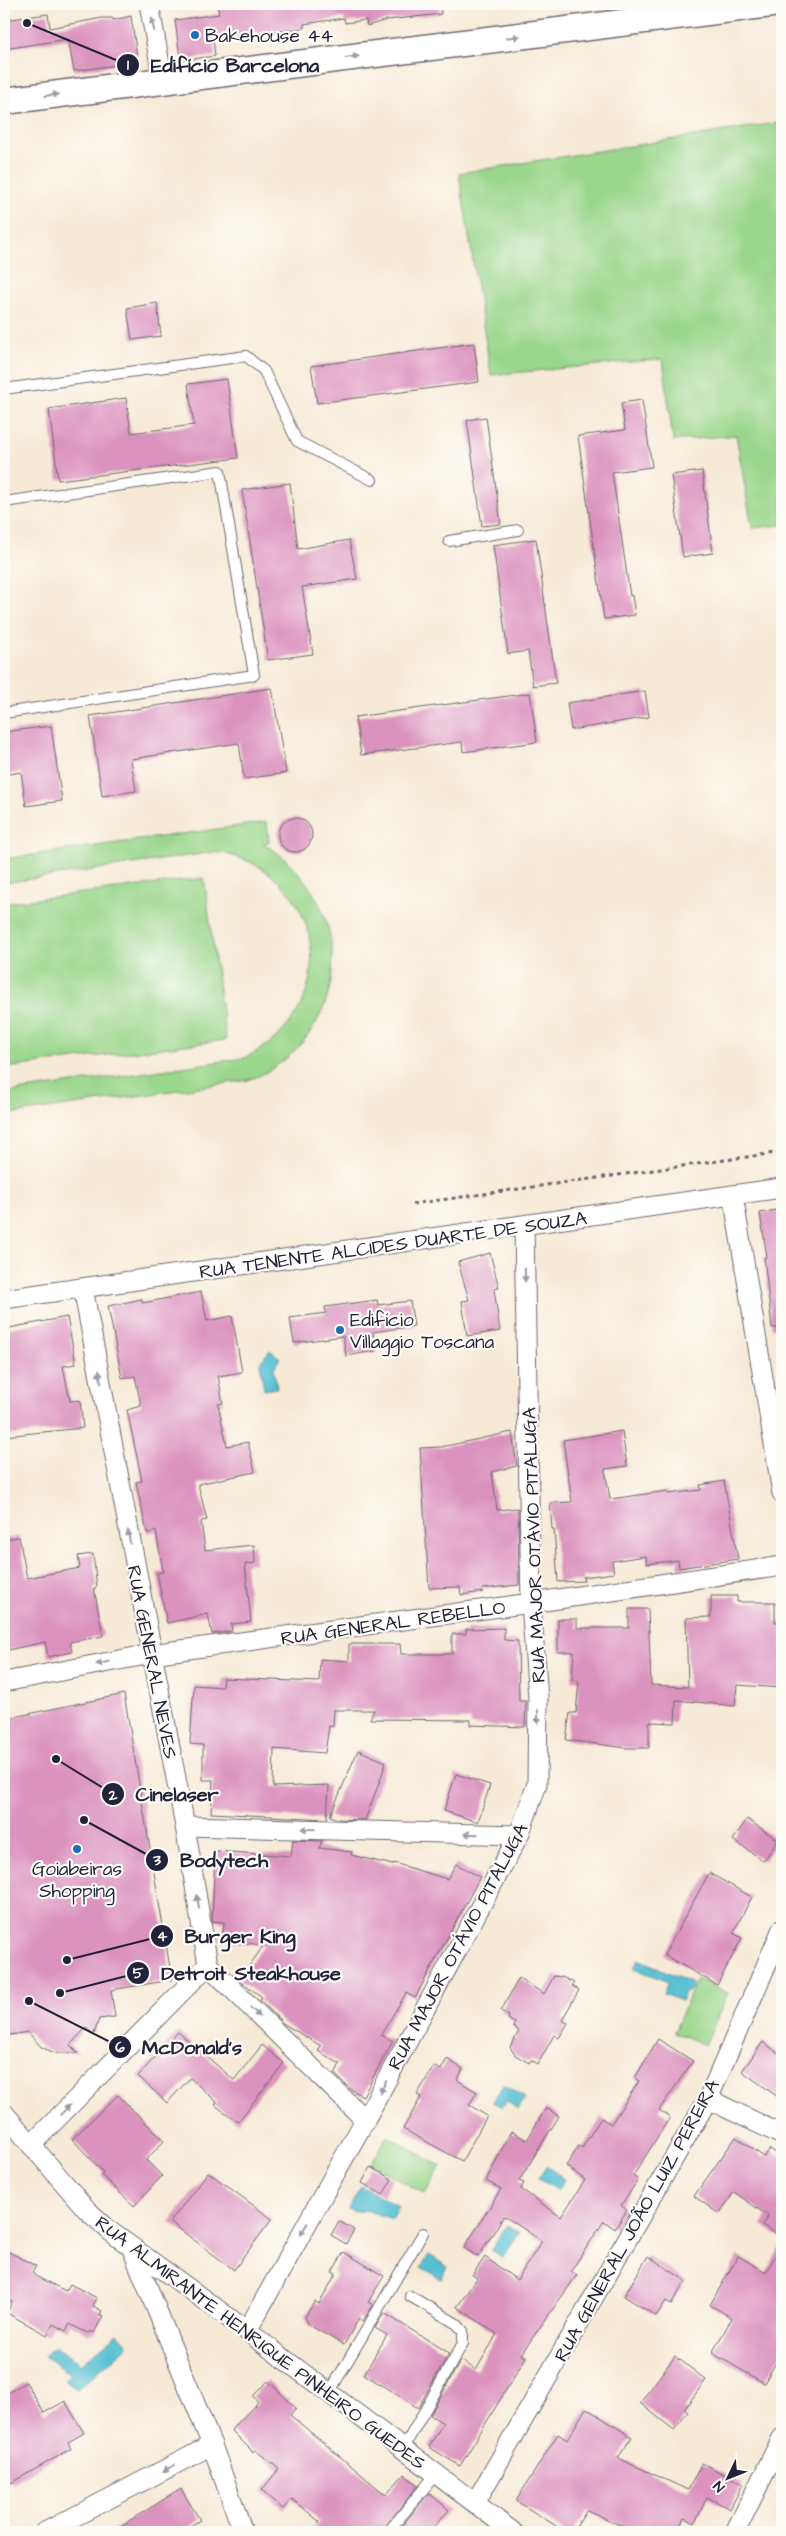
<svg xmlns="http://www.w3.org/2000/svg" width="786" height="2536" font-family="'Architects Daughter',sans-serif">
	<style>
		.green { fill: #9ad68b; stroke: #5e7c63 }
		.water { fill: #56c0d3; stroke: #3c7187 }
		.building { fill: #db92be }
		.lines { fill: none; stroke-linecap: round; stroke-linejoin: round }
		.lane-casing { stroke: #6c6871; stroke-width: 12 }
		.street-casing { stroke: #6c6871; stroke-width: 21 }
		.secondary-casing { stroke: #6c6871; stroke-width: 29 }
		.path { stroke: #6c6871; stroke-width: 3; stroke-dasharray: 4 4; stroke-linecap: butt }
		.lane { stroke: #fff; stroke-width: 10 }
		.street { stroke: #fff; stroke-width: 19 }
		.secondary { stroke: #fff; stroke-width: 26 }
		.oneway { fill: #9c9ca7 }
		.poi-dot { fill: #1f6fb2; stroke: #fdfcf7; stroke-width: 2 }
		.labels { text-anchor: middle; stroke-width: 4.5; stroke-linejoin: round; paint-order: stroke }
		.poi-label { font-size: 19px; fill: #22223b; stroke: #fdfcf7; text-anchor: start }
		.street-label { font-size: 19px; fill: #22223b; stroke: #fdfcf7 }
		.leader { fill: none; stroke: #22223b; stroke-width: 2 }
		.callout-dot { fill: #22223b; stroke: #fdfcf7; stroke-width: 2 }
		.mark-label { font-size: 15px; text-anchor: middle; font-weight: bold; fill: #fff }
		.callout-label { font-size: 20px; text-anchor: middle; font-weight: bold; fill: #22223b; stroke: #fdfcf7; stroke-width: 4.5; stroke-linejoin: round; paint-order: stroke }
	</style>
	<rect width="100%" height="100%" fill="#fdfcf7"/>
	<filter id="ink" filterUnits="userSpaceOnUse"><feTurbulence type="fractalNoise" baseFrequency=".02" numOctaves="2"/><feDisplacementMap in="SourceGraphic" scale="10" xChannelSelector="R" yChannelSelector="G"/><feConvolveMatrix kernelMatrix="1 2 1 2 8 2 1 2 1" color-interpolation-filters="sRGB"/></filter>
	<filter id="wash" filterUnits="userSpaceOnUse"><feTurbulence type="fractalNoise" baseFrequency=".0096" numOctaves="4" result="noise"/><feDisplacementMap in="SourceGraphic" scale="20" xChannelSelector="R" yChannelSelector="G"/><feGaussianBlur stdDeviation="1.12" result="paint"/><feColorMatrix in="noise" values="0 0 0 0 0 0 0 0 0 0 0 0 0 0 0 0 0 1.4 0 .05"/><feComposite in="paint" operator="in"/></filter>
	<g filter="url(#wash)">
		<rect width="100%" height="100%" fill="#f6ead6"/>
		<g class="green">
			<polygon points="782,122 782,525 752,528 736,435 673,441 663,359 491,375 459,173"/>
			<path d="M267,822L269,842L263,843C328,882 355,966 311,1031C296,1053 274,1071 249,1080L4,1115V1093L244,1058C348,1012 327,866 214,852L4,883V859Z"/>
			<polygon points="204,878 226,1040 4,1068 4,903"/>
			<polygon points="697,1979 728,1993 705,2045 674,2032"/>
			<polygon points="387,2136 441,2166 425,2194 371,2164"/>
		</g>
		<g class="water">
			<polygon points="270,1350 280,1358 274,1368 277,1388 264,1390 260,1363"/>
			<polygon points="638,1959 693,1983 689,1992 686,1991 681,2001 663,1994 668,1982 634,1968"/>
			<polygon points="503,2085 525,2098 518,2109 506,2101 502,2107 493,2102"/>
			<polygon points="546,2166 565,2179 557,2190 538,2178"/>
			<polygon points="361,2186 398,2206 391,2219 366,2210 354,2212 348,2209"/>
			<polygon points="507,2225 519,2233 503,2258 491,2250"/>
			<polygon points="429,2255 448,2267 441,2279 421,2267"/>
			<polygon points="118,2333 129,2345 76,2390 65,2379 70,2374 44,2356 55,2346 81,2364"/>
		</g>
		<g id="blocks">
			<g class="building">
				<polygon points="217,4 440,4 441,14 387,20 367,26 366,20 345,23 344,18 304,24 304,28 213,39 215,56 185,60 179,50 175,20 219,14"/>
				<polygon points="48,14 50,28 102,18 112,18 113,20 131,16 138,62 74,71 68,39 4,49 4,20"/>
				<polygon points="157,303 161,336 132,340 127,308"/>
				<polygon points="474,343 479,382 317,403 311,366"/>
				<polygon points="227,379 238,458 58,480 49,409 126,398 131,433 194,425 188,384"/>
				<polygon points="642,400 652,467 612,472 630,596 632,595 635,615 604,619 578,436 625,430 621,403"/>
				<polygon points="486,417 501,524 482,526 467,420"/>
				<polygon points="702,471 713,553 683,557 671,475"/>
				<polygon points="290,483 298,549 349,540 357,579 302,587 313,654 268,660 242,490"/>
				<polygon points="536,539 556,683 533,686 528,651 508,654 493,545"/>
				<polygon points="272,688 286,773 244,779 239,743 131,759 136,791 102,796 90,716"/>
				<polygon points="645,691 649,717 571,730 567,703"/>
				<polygon points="530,693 537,742 463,752 462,742 361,755 355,717"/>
				<polygon points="51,726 62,801 26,806 21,772 4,775 4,732"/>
				<circle cx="295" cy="835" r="17"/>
				<polygon points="782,1209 782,1328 772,1328 764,1257 767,1257 760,1213"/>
				<polygon points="490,1253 499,1288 494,1289 500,1331 467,1336 462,1301 469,1300 458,1262"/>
				<polygon points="201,1292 207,1321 232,1316 242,1372 218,1376 223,1403 218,1404 227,1446 248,1442 255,1472 198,1484 207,1520 201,1521 205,1550 254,1545 255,1563 245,1564 251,1622 231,1624 232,1631 212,1634 208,1614 167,1623 157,1573 163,1572 156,1531 147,1533 136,1482 142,1481 127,1410 141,1406 135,1376 122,1378 108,1306 142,1299 142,1303"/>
				<polygon points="377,1300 378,1305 410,1301 414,1326 373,1332 376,1351 346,1356 343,1336 294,1343 290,1318 326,1313 325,1307"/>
				<polygon points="67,1317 76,1364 63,1366 70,1401 80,1400 83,1428 4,1436 4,1329"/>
				<polygon points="622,1431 627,1466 605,1469 610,1499 668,1491 668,1494 701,1490 700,1485 724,1481 738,1559 679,1568 678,1560 647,1564 646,1556 612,1561 614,1573 583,1577 584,1581 558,1582 554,1529 552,1529 550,1503 572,1502 563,1440"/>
				<polygon points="512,1432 517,1466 492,1472 497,1510 518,1508 519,1585 482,1589 483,1592 461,1595 460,1587 429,1588 420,1448 441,1447"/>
				<polygon points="19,1537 27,1578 80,1568 78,1556 93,1554 97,1587 94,1588 103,1636 70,1642 72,1652 48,1657 45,1642 8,1650 4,1630 4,1539"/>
				<polygon points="711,1596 737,1596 737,1602 775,1602 775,1622 782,1621 782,1688 737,1685 735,1706 676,1700 675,1723 649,1722 649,1748 627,1748 566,1740 570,1713 576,1713 579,1681 572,1680 574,1652 558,1652 558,1619 577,1619 577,1628 629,1628 629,1609 648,1609 651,1685 688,1687 686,1618 711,1617"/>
				<polygon points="504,1628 504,1640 518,1641 519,1701 526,1701 525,1727 471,1725 471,1720 370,1719 374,1710 334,1710 333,1727 329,1726 325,1753 274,1749 273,1787 329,1785 327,1819 211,1813 213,1780 203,1780 203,1745 190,1744 194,1685 222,1687 223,1678 319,1682 320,1659 349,1661 349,1644 400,1644 401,1654 452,1654 452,1634 466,1634 466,1629"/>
				<polygon points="124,1694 172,1980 111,1990 115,2017 99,2019 94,2034 86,2028 70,2045 78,2053 55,2053 41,2047 28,2032 4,2036 4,1719"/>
				<polygon points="358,1750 386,1762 381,1778 365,1820 337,1819 330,1816"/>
				<polygon points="456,1774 490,1785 478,1822 444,1811"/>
				<polygon points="747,1819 778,1840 764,1861 733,1840"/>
				<polygon points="293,1840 322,1841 319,1848 352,1852 351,1855 393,1865 394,1863 447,1879 456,1864 480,1877 415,1998 406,1993 381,2035 393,2041 363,2096 350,2089 335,2074 340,2064 318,2051 321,2046 284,2024 260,2000 262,1997 239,1980 264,1945 222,1941 224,1922 212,1921 215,1851 291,1856"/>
				<polygon points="709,1873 752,1897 733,1933 742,1938 717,1985 664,1955"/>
				<polygon points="554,1976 562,1977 574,1983 572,1986 579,1990 562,2020 568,2023 559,2038 554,2035 538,2064 531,2060 529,2063 515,2055 510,2047 519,2031 513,2027 515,2023 508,2019 509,2016 501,2011 519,1978 544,1994"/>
				<polygon points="178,2032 234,2080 262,2045 284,2063 238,2122 215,2105 217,2102 190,2078 167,2103 138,2076"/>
				<polygon points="658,2039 693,2061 659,2110 670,2117 633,2176 638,2180 621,2205 627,2210 615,2229 604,2221 571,2271 577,2275 521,2354 526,2357 460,2466 429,2447 443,2423 430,2415 461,2360 476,2370 497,2334 457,2307 477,2278 472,2275 485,2257 517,2280 542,2241 504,2216 478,2257 464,2248 501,2189 486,2181 511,2131 527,2140 546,2108 559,2116 519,2181 524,2183 521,2189 561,2217 585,2180 566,2166 579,2146 582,2148 601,2118 611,2124 639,2081 635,2078"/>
				<polygon points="763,2042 782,2056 782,2100 742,2071"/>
				<polygon points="447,2059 463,2069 457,2080 477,2092 469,2105 487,2116 462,2161 403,2129 421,2097 417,2095 434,2066 441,2070"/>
				<polygon points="118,2095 164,2141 146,2160 162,2176 134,2206 101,2175 103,2172 72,2139"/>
				<polygon points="736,2137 764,2157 770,2149 782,2157 782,2238 762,2225 768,2216 734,2192 719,2214 694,2196"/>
				<polygon points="370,2167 392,2179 383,2195 362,2183"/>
				<polygon points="208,2172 272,2219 234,2270 170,2222"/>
				<polygon points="339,2221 354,2230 346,2244 331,2235"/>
				<polygon points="782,2244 782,2352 764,2383 712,2353 732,2318 710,2305 738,2256 766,2272"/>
				<polygon points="9,2252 36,2266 32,2273 37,2277 66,2291 70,2284 97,2298 93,2306 102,2311 100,2315 103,2316 94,2333 91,2331 89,2334 70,2324 66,2331 53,2324 47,2335 7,2313 12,2302 4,2298 4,2261"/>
				<polygon points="344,2252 384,2276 368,2302 373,2305 363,2321 359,2318 344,2345 309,2325 305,2317 315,2301 319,2304 336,2274 332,2272"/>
				<polygon points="648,2256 686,2281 671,2304 666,2301 656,2316 624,2296"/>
				<polygon points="384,2313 449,2353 418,2408 364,2374 387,2335 375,2328"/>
				<polygon points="675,2356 706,2380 684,2409 688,2412 674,2430 640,2403"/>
				<polygon points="268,2381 296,2408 290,2415 386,2495 404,2474 418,2485 381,2532 311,2532 320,2522 292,2499 283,2509 262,2490 279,2469 255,2450 253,2452 231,2430 258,2402 253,2396"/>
				<polygon points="26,2382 44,2413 65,2401 84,2433 68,2442 71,2449 11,2483 4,2470 4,2395"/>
				<polygon points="586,2408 632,2437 618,2458 688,2490 702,2463 743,2484 730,2509 707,2497 695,2523 684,2518 677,2532 635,2532 587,2510 573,2532 566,2532 516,2501 558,2434 567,2440"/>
				<polygon points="181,2489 200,2520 180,2532 111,2532"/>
				<polygon points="429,2493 449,2510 429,2532 397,2532"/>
			</g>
		</g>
	</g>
	<g filter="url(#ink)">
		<use href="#blocks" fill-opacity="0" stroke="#6c6871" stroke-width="1"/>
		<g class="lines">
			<defs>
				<g id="lane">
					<polyline points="4,389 246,356 264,371 297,441 372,480"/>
					<polyline points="4,502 220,471 254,675 4,713"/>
					<polyline points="449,541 518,530"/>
					<polyline points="329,2393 423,2233"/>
					<polyline points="403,2449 463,2343 463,2331 457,2324 410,2296"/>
					<polyline points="388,2532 436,2474"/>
					<polyline points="698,2532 704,2532"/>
				</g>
				<g id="street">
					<polyline points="149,4 163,81"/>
					<polyline points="733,1195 782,1493"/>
					<polyline points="4,1299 782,1188"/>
					<polyline points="4,1682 151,1654 531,1603 782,1566"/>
					<polyline points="185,1826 519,1835"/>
					<polyline points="208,1965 365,2120"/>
					<polyline points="708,2099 782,2135"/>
					<polyline points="4,2113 87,2210 111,2232 247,2331 513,2532"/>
					<polyline points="31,2145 208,1965 185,1826 83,1288"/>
					<polyline points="132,2249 212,2445 243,2532"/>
					<polyline points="247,2331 365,2120 519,1835 537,1784 538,1698 531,1603 524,1226"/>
					<polyline points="475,2503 708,2099 782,1929"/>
					<polyline points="45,2532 212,2445"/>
					<polyline points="735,2532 782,2438"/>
				</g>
				<polyline id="secondary" points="4,101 772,4"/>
			</defs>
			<use href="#lane" class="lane-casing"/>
			<use href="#street" class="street-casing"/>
			<use href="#secondary" class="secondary-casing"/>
			<polyline class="path" points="412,1204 782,1152"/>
			<use href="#lane" class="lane"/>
			<use href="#street" class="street"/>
			<use href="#secondary" class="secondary"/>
		</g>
		<defs><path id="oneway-solid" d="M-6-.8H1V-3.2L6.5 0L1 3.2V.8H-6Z" transform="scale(1.25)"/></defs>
		<g class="oneway">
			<use href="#oneway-solid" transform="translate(153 25) rotate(-100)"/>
			<use href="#oneway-solid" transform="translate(513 37) rotate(-7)"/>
			<use href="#oneway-solid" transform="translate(352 57) rotate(-7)"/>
			<use href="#oneway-solid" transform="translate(52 95) rotate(-7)"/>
			<use href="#oneway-solid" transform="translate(525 1275) rotate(89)"/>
			<use href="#oneway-solid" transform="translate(100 1377) rotate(-100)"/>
			<use href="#oneway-solid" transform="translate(129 1537) rotate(-100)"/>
			<use href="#oneway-solid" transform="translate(103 1663) rotate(169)"/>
			<use href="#oneway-solid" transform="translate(538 1717) rotate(91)"/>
			<use href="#oneway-solid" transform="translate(308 1829) rotate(-178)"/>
			<use href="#oneway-solid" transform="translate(471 1834) rotate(-178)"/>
			<use href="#oneway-solid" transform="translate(198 1902) rotate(-99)"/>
			<use href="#oneway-solid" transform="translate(255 2012) rotate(45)"/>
			<use href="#oneway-solid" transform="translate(383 2087) rotate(118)"/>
			<use href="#oneway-solid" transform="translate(65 2110) rotate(-46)"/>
			<use href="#oneway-solid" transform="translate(304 2229) rotate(119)"/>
			<use href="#oneway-solid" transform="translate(169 2468) rotate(153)"/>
		</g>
	</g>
	<g class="poi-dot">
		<circle cx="195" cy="35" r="5"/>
		<circle cx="340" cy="1330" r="5"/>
		<circle cx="77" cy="1849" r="5"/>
	</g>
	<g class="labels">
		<g class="poi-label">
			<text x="205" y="42">Bakehouse 44</text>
			<text x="350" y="1326">Edifício<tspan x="350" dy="22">Villaggio Toscana</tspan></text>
			<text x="77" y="1875" text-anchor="middle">Goiabeiras<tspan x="77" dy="22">Shopping</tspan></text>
		</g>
		<g class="street-label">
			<text transform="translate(393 1244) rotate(-8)" y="7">RUA TENENTE ALCIDES DUARTE DE SOUZA</text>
			<text transform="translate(533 1545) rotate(-92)" y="7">RUA MAJOR OTÁVIO PITALUGA</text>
			<text transform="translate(393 1622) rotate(-8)" y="7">RUA GENERAL REBELLO</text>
			<text transform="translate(153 1662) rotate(79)" y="7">RUA GENERAL NEVES</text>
			<text transform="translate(457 1946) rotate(-62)" y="7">RUA MAJOR OTÁVIO PITALUGA</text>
			<text transform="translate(636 2220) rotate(-61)" y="7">RUA GENERAL JOÃO LUIZ PEREIRA</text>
			<text transform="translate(261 2342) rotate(37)" y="7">RUA ALMIRANTE HENRIQUE PINHEIRO GUEDES</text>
		</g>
	</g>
	<path class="leader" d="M27 23L128 65M56 1759L113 1794M84 1820L157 1860M67 1960L162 1936M60 1993L138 1973M29 2001L120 2047"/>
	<g class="callout-dot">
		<circle cx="27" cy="23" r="5"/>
		<circle cx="56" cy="1759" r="5"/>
		<circle cx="84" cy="1820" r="5"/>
		<circle cx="67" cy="1960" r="5"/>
		<circle cx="60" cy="1993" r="5"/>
		<circle cx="29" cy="2001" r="5"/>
		<circle cx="128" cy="65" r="12"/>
		<circle cx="113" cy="1794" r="12"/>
		<circle cx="157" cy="1860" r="12"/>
		<circle cx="162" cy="1936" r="12"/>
		<circle cx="138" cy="1973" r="12"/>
		<circle cx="120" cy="2047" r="12"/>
	</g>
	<g class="mark-label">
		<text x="128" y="70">1</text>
		<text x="113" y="1800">2</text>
		<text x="157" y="1865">3</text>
		<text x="162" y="1941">4</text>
		<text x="138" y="1978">5</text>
		<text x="120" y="2052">6</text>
	</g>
	<g class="callout-label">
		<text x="235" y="72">Edifício Barcelona</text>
		<text x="177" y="1801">Cinelaser</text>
		<text x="224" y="1867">Bodytech</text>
		<text x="240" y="1943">Burger King</text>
		<text x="251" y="1980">Detroit Steakhouse</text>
		<text x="192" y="2054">McDonald's</text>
	</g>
	<rect width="786" height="2536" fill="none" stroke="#fdfcf7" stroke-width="20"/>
	<g transform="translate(728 2478) rotate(227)" stroke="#fdfcf7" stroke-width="4" paint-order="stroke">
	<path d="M0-4L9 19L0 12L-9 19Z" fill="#22223b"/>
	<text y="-8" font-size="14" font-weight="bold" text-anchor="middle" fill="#22223b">N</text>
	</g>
</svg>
